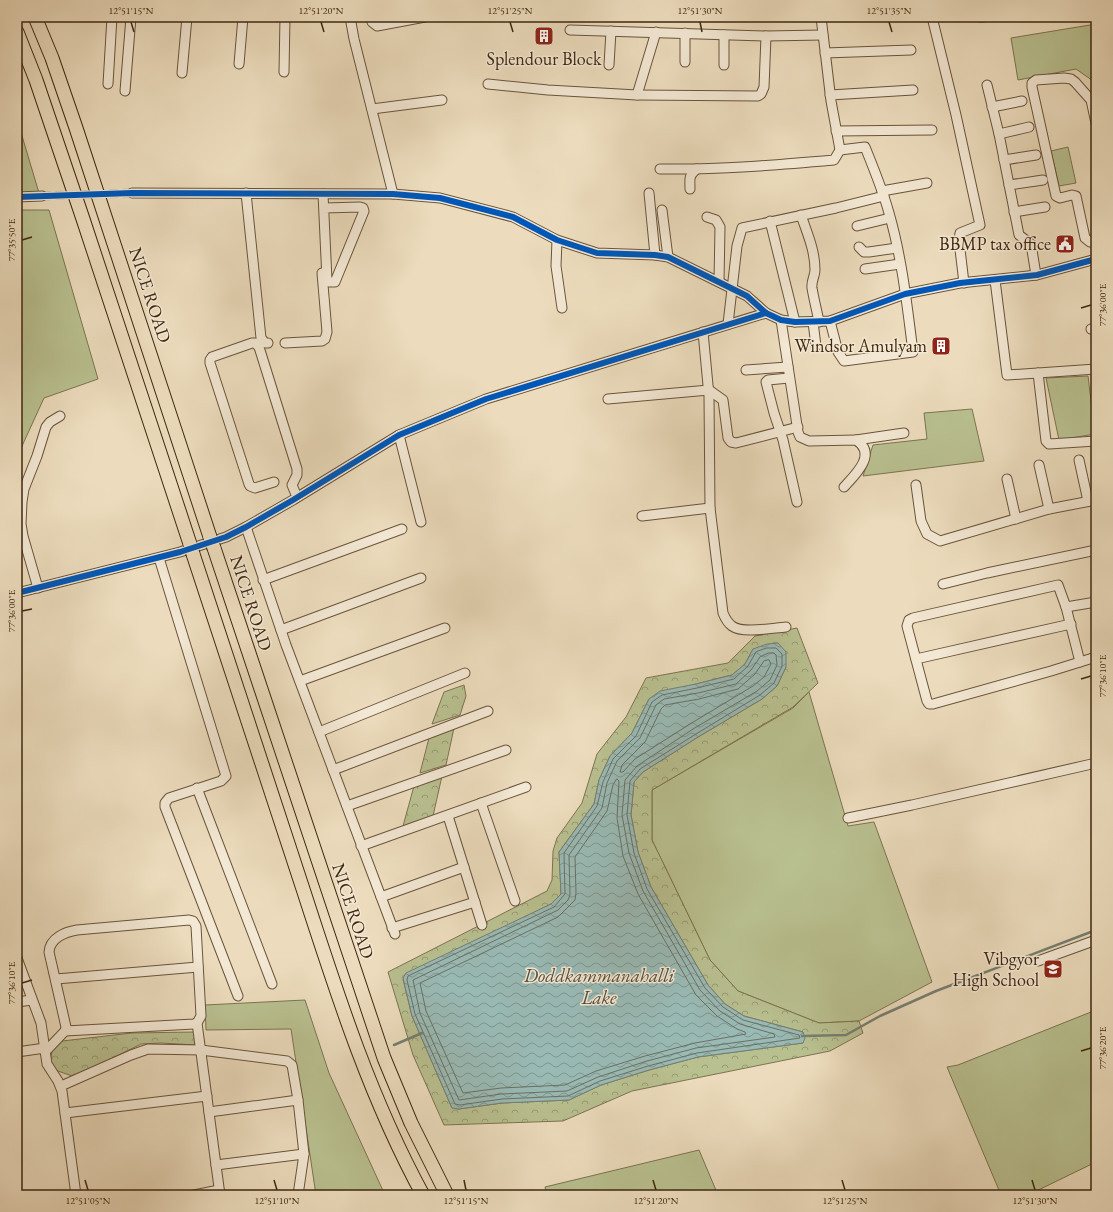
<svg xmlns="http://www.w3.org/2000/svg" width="1113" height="1212" font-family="'EB Garamond',serif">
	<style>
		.grass { fill: #b9c090; stroke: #7c7450 }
		.park { fill: url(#park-crowns); stroke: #7c7450; fill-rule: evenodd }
		.water { fill: url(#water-waves); stroke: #757f73 }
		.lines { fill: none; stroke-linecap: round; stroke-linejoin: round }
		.shore { stroke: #6c7062; stroke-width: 1 }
		.stream { stroke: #757f73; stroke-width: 2.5 }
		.minor-tunnel { stroke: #c9b89a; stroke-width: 9; stroke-dasharray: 9 4.5; stroke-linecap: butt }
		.minor-casing { stroke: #6a543b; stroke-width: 11 }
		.highway-casing { stroke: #3f2710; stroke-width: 15 }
		.minor { stroke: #f3e8d4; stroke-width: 9 }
		.highway { stroke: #ecdcbd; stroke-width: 13 }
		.highway-bridge-casing { stroke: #3f2710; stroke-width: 15; stroke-linecap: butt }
		.highway-bridge { stroke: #ecdcbd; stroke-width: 13 }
		.cycleway-casing { stroke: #f3e8d4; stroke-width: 8 }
		.cycleway { stroke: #0057b8; stroke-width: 6 }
		.ticks { fill: none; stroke: #3f2710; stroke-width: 1.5 }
		.labels { text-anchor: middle; stroke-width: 3; stroke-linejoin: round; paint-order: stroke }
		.poi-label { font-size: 18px; fill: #3f2710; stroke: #f3e8d4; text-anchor: end }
		.street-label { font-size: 18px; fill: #3f2710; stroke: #f3e8d4 }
		.water-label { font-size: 19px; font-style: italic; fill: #564c39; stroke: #f3e8d4 }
		.neatline { fill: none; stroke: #3f2710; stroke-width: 1.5 }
		.ticks-label { font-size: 10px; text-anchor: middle; fill: #3f2710 }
	</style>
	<defs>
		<pattern id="park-crowns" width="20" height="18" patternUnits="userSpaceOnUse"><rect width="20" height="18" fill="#b9c090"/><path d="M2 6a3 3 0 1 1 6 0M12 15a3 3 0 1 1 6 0" fill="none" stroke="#989c74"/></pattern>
		<pattern id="water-waves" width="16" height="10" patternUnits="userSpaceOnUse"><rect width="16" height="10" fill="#99bab5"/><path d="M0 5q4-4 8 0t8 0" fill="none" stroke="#7e9792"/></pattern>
	</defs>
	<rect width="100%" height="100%" fill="#ecdcbd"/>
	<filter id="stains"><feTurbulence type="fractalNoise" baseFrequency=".005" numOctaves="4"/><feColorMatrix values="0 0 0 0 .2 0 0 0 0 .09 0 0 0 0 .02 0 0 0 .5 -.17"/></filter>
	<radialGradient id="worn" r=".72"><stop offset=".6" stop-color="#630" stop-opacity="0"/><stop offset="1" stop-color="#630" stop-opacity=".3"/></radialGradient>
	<g class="grass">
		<polygon points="1096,24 1096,83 1076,69 1018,80 1011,38"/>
		<polygon points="17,119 39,193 17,194"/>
		<polygon points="1068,147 1076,183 1059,186 1051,151"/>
		<polygon points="17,210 49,210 98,379 44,398 17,457"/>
		<polygon points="1088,376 1095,434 1059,440 1046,378"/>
		<polygon points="972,409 984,461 863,476 873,445 927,439 924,413"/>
		<polygon points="809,692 848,826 874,822 932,982 859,1021 819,1023 738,991 710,960 652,840 652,790 793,708"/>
		<polygon points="305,1000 329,1073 385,1195 316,1195 291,1029 206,1030 205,1005"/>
		<polygon points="1096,1010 1096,1162 1028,1195 1001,1195 947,1067 958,1065"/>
		<polygon points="699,1150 718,1195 547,1195 545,1187"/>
	</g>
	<g class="park">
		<path d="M797,628L818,683L793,707L652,790V840L710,960L738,991L819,1023L859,1021L863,1033L830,1051L632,1091L563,1121L444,1125L413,1055L388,972L547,891L552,880L553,851L557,838L582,803L597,754L626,717L646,678L728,663L755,636ZM753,649L786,667L777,686L762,699L698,737L643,772L634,782L631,815L638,852L651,887L708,985L725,1004L744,1016L803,1032V1043L698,1057L649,1070L601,1085L569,1100L502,1103L459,1109L452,1108L412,1016L403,979L551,904L561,894L559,852L594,804L599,780L610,756L632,733L649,699L696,684L732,675L745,664Z"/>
		<polygon points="464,685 466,696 460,715 432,724 444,692"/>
		<polygon points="454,728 446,765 420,773 429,738"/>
		<polygon points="442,776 433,816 403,826 414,786"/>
		<polygon points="194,1032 196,1045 161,1043 141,1044 75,1077 55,1070 50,1063 52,1051 62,1041 132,1033"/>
	</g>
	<polygon class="water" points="778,643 786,652 786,667 777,686 762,699 698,737 643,772 634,782 631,815 638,852 651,887 708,985 725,1004 744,1016 803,1032 805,1038 803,1043 698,1057 649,1070 601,1085 569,1100 502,1103 459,1109 452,1108 412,1016 403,978 406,973 551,904 561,894 559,852 594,804 599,780 610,756 632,733 649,699 660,691 696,684 732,675 745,664 753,649 767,644"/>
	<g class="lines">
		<g class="shore">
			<polygon points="767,648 776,648 782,654 782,666 774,683 760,695 696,734 640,769 630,781 627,815 634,853 647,889 705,988 723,1007 743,1020 799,1035 800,1038 697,1053 648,1066 600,1081 568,1096 502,1099 460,1105 455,1104 415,1014 407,980 408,976 554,907 565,894 564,853 597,806 603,782 613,759 636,736 652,702 662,695 697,688 734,679 748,666 756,652"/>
			<polygon points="769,653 774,653 776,655 777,665 770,680 757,691 693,729 637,766 625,780 622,815 629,853 643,891 700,990 720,1011 740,1024 774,1034 775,1037 696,1048 647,1061 598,1077 567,1091 501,1094 459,1100 420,1013 413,980 558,910 568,900 570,895 569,855 602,808 607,783 617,761 640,738 656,705 664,699 698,693 736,684 751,670 760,657"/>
			<polygon points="769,660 771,664 764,677 753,686 690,724 635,759 623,772 620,772 622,765 645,742 661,709 665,705 699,699 738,689 755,674 764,661"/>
			<polygon points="617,779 619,781 617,818 623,856 638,894 696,995 717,1016 737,1029 745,1032 746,1034 695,1043 645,1056 596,1071 565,1085 501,1088 463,1093 426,1011 420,983 558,917 575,900 576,893 575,857 607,811 613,785"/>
		</g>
		<g class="stream">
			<polyline points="802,1036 846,1035 880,1016 936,991 1096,930"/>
			<polyline points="394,1045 422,1033"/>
		</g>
		<polyline class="minor-tunnel" points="42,196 132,193"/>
		<defs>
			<g id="minor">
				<polyline points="350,17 354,39 393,194"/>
				<polyline points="371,17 372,22 377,26 425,17"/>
				<path d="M821,17L831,101L840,150L865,147C874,169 883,191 889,213C902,258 907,305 913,352L844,361L838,352L830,321"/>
				<polyline points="932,17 956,115 980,225 960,233 959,241 964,283"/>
				<polyline points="980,17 983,17"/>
				<polyline points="570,30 766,36 823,35"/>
				<polyline points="724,35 724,65"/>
				<polyline points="825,53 911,50"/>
				<polyline points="685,62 685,33"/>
				<polyline points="239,64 243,17"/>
				<polyline points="609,65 611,31"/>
				<polyline points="284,72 285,17"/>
				<polyline points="182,73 187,17"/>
				<polyline points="108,84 112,17"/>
				<polyline points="488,84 548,90 637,95 656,32"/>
				<polyline points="987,85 999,134 1019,235 1031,244 1036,275"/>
				<polyline points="125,91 131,17"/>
				<polyline points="637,95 758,96 761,94 764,87 766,36"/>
				<polyline points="830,95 913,90"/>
				<polyline points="992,107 1022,101"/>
				<polyline points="372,109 442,100"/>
				<polyline points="1096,123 1091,100 1075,82 1071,79 1064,78 1036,80 1032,83 1032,87 1056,196 1060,198 1072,195 1076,196 1085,238 1090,242 1096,242"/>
				<polyline points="836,131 932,130"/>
				<polyline points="999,134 1029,127"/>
				<polyline points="1004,160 1036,155"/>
				<path d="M660,169C718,170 776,165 834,160L840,150"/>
				<polyline points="1009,185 1043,180"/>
				<path d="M690,189C690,179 688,176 697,169"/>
				<polyline points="882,191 927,183"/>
				<polyline points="132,193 393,194 440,198 513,217 557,240 597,253 655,255 668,257 747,296 766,313 781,320 795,322 830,321 905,294 960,283 1037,275 1096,259"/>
				<polyline points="246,193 261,338 265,343 268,343"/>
				<polyline points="649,193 655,255"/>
				<polyline points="323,194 327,280 329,282 335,282 364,211 363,208 360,207 324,208"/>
				<polyline points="17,197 42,196"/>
				<polyline points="662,210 668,257"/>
				<polyline points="1014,212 1045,207"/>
				<path d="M801,215C807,233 815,250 815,270C815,276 811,281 812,288C814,300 817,311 819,322"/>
				<polyline points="707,217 716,220 720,227 719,282"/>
				<polyline points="770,221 795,322"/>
				<polyline points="857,226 890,218"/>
				<polyline points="557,240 556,266 562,308"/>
				<polyline points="859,247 864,252 869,252 897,248"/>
				<polyline points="865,269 900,264"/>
				<polyline points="995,280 1007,375 1096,369"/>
				<path d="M781,320L798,432L800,437L809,441L856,440C878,454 855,475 844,487"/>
				<polyline points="813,322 816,346"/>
				<polyline points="728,324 737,246 742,228 836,208 884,196"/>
				<polyline points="1091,329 1096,329"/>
				<path d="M703,332L709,396L710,508L723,613C725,618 728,623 732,626C743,634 772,628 786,627"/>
				<polyline points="285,343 322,341 325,339 327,332 322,273"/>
				<polyline points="746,370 788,367"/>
				<polyline points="1038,373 1046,441 1049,444 1096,441"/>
				<polyline points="789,378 768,380 766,382 774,413 783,440 797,502"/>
				<polyline points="608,399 709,390 723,400 728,438 731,442 736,443 798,427"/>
				<polyline points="399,435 421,522"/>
				<polyline points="856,440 904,433"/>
				<polyline points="1079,460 1088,501"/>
				<polyline points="1039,465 1049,509"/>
				<polyline points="1007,479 1016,519"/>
				<polyline points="274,482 255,488 250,486 249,484 210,363 210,360 212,357 252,343 255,343 259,347 297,469 297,475 292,485 297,497"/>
				<polyline points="916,485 921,521 927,534 940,541 1049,509 1096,500"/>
				<polyline points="642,516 710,508"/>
				<polyline points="246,527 286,645 395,934"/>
				<polyline points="159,558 226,776 221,781 169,798 165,803 165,807 238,996"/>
				<polyline points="263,580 402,529"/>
				<polyline points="943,584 987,573 1096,550"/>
				<polyline points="38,588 23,536 21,524 22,502 24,489 37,456 46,427 50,422 60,416"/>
				<polyline points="17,593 180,552 226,537 246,527 293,500 399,435 486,399 766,313"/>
				<polyline points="1096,602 1066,607 1058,585 913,618 909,620 907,626 927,701 929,704 933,704 1051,671 1096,657"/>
				<polyline points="1066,607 1080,662"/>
				<polyline points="281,630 421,578"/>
				<polyline points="916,659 1071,624"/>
				<polyline points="300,681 445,628"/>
				<polyline points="319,732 465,673"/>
				<polyline points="333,770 488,711"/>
				<polyline points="197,788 272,984"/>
				<polyline points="481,803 515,901"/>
				<polyline points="347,806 506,750"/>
				<polyline points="448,816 482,925"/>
				<polyline points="848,818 912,805 1096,763"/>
				<polyline points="361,846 526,787"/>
				<polyline points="381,897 464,867"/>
				<polyline points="392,928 475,902"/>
				<polyline points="17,958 41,1023 47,1064 58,1081 62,1091 76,1195"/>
				<polyline points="1038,961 1096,940"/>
				<polyline points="56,979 198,967"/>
				<polyline points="17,1002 32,1000"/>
				<polyline points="65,1031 194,1024 197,1023"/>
				<polyline points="17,1052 45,1048"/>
				<path d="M45,1052L65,1031L66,1027L49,952C50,938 65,932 77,930L189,920L193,921L196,926L201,1016L197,1023L220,1195"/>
				<polyline points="61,1086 131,1055 148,1049 201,1050 287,1061 292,1065 298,1100 304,1154 298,1195"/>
				<polyline points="209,1112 298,1100"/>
				<polyline points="65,1113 207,1096"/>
				<polyline points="216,1165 304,1154"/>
				<polyline points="194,1195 219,1190"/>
			</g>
			<g id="highway">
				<polyline points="35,17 52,58 76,128 210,537"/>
				<polyline points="17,32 36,80 83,219 190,544"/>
				<polyline points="214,548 384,1058 411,1123 447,1195"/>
				<path d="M193,554C230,666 267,778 303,889C337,994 370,1098 423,1195"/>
			</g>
		</defs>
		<use href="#minor" class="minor-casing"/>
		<use href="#highway" class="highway-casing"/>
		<use href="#minor" class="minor"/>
		<use href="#highway" class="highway"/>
		<defs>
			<g id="highway-bridge">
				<polyline points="210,537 214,548"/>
				<polyline points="190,544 193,554"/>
			</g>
		</defs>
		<use href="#highway-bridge" class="highway-bridge-casing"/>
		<use href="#highway-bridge" class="highway-bridge"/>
		<defs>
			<g id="cycleway">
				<polyline points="17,197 132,193 393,194 440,198 513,217 557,240 597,253 655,255 668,257 747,296 766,313 781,320 795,322 830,321 905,294 960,283 1037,275 1096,259"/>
				<polyline points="17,593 180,552 226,537 246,527 293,500 399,435 486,399 766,313"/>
			</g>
		</defs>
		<use href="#cycleway" class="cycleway-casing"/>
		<use href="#cycleway" class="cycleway"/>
	</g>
	<path class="ticks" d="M131,22L134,32M321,22L324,32M510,22L513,32M700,22L702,32M889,22L892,32M22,240L32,237M1081,308L1091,305M22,611L32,609M1081,679L1091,676M22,983L32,980M1081,1051L1091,1048M85,1180L88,1190M274,1180L277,1190M464,1180L466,1190M653,1180L656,1190M842,1180L845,1190M1032,1180L1035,1190"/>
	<defs>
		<symbol id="building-square" viewBox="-11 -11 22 22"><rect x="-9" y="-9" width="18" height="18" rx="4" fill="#8f2418" stroke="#f3e8d4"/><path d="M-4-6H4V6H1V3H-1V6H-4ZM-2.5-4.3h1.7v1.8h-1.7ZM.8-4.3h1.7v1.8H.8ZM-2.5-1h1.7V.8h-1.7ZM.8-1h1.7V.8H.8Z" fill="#fff"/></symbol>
		<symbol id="civic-square" viewBox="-11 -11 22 22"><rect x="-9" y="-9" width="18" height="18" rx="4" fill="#8f2418" stroke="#f3e8d4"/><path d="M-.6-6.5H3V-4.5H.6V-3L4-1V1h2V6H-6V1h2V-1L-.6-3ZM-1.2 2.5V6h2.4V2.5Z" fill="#fff"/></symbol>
		<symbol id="school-square" viewBox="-11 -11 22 22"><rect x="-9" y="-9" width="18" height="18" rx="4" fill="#8f2418" stroke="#f3e8d4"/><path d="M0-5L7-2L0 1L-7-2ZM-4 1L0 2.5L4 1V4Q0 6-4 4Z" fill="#fff"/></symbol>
	</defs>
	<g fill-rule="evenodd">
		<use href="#building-square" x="533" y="25" width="22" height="22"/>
		<use href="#civic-square" x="1054" y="233" width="22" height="22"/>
		<use href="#building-square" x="930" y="335" width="22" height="22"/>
		<use href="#school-square" x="1042" y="958" width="22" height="22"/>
	</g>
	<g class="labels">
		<g class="poi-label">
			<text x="544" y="65" text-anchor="middle">Splendour Block</text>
			<text x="1051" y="250">BBMP tax office</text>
			<text x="927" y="352">Windsor Amulyam</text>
			<text x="1039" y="965">Vibgyor<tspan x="1039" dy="21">High School</tspan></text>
		</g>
		<g class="street-label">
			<text transform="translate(150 295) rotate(72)" y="6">NICE ROAD</text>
			<text transform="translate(251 603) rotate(72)" y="6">NICE ROAD</text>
			<text transform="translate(353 911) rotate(72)" y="6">NICE ROAD</text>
		</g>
		<g class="water-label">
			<text x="599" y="982">Doddkammanahalli<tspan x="599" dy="22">Lake</tspan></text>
		</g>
	</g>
	<rect width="1113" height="1212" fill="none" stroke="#ecdcbd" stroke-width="44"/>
	<rect x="22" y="22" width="1069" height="1168" class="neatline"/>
	<g class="ticks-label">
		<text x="131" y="14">12°51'15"N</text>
		<text x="321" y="14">12°51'20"N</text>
		<text x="510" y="14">12°51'25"N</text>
		<text x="700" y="14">12°51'30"N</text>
		<text x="889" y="14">12°51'35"N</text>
		<text transform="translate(11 240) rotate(-90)" y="4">77°35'50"E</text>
		<text transform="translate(1102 305) rotate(-90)" y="4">77°36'00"E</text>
		<text transform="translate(11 611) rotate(-90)" y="4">77°36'00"E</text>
		<text transform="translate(1102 676) rotate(-90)" y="4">77°36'10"E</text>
		<text transform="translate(11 983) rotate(-90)" y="4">77°36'10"E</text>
		<text transform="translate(1102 1048) rotate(-90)" y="4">77°36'20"E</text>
		<text x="88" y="1204">12°51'05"N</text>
		<text x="277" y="1204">12°51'10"N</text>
		<text x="466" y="1204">12°51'15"N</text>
		<text x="656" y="1204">12°51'20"N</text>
		<text x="845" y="1204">12°51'25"N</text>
		<text x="1035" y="1204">12°51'30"N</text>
	</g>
	<rect width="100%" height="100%" filter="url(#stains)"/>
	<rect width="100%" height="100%" fill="url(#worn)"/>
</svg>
